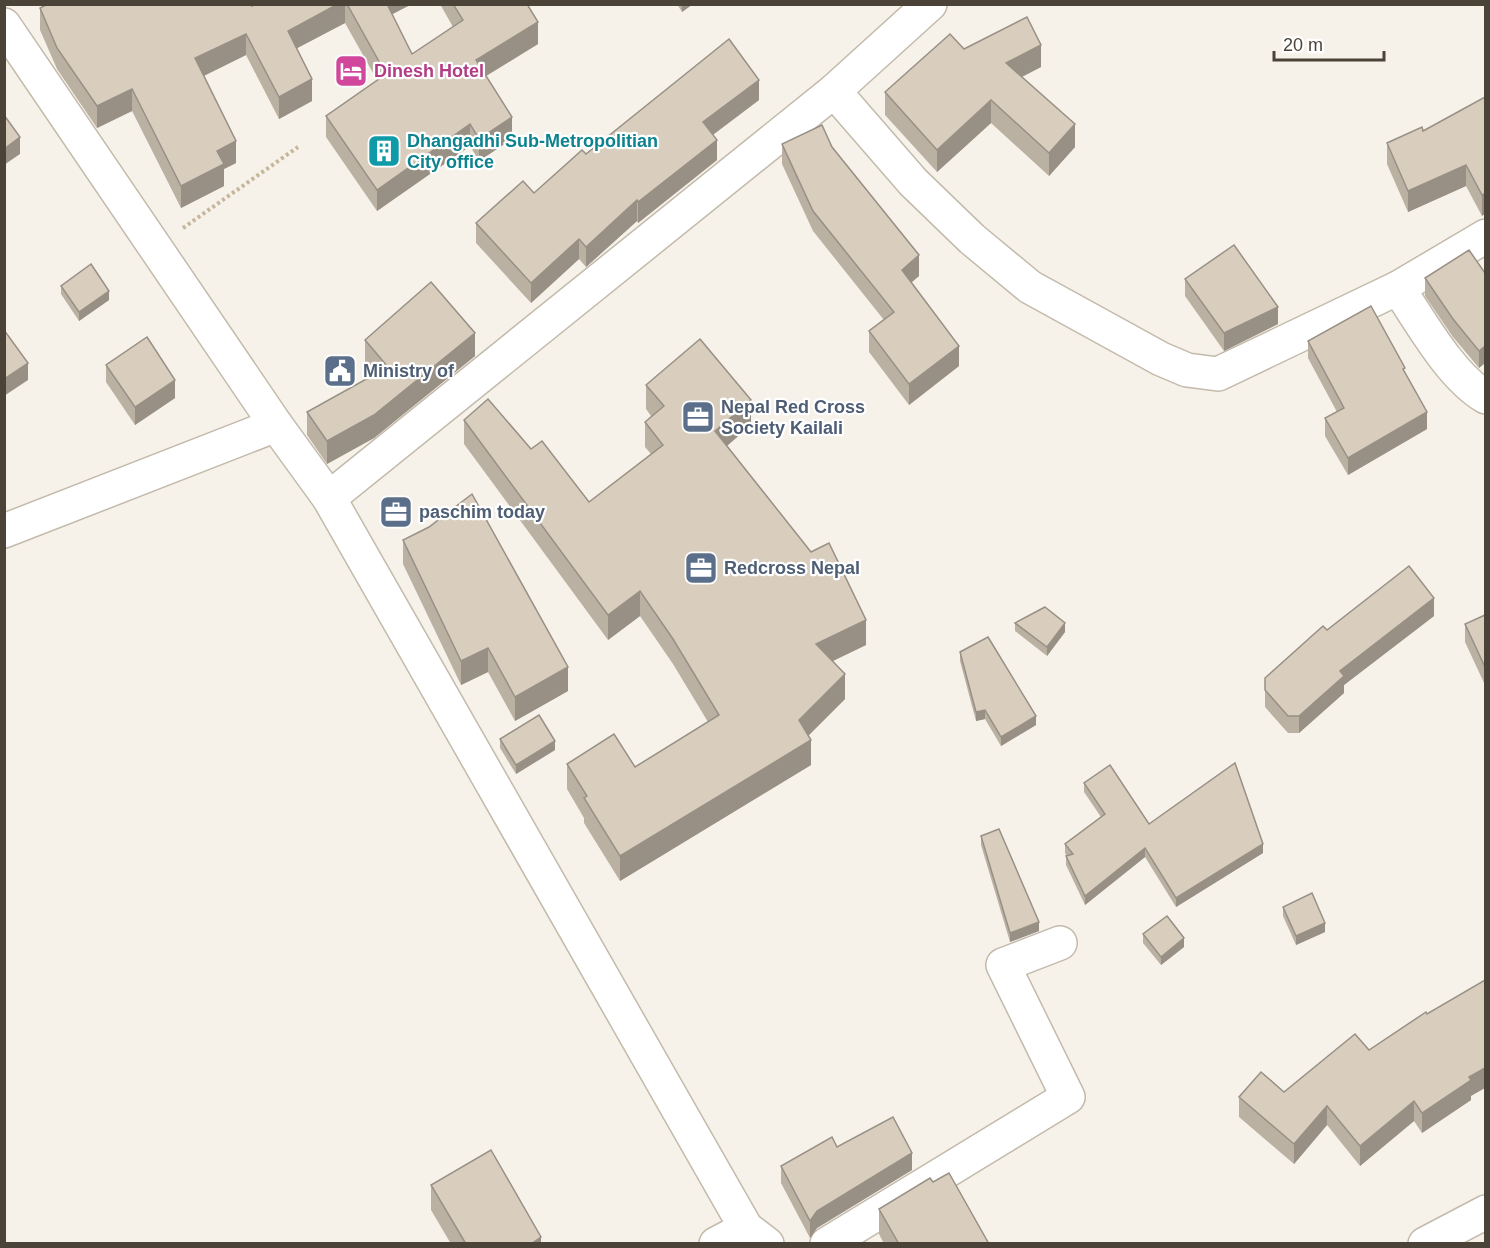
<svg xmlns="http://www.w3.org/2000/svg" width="1490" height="1248" font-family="Helvetica,sans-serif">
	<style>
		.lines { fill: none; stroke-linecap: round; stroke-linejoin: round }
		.minor-casing { stroke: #c3baab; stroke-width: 36 }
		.path { stroke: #c6b69b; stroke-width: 4; stroke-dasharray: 3 3; stroke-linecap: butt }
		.minor { stroke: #fff; stroke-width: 33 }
		.wall { fill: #bbb1a3 }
		.shaded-wall { fill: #989085 }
		.building { fill: #d9cebe; stroke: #989085; stroke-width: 1.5 }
		.labels { text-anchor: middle; stroke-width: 4.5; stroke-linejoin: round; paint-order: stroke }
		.hotel-label { font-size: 18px; font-weight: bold; fill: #b23c85; stroke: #fff; text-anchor: start }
		.culture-label { font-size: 18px; font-weight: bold; fill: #0d838f; stroke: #fff; text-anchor: start }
		.service-label { font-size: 18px; font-weight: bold; fill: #4e5e75; stroke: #fff; text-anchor: start }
	</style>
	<rect width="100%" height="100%" fill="#f6f2ea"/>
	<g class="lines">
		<defs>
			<g id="minor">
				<polyline points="4,25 276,425 329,498 746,1228 767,1244"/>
				<polyline points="834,91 913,182 972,239 1030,287 1161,359 1187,370 1218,374 1398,288 1486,236"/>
				<path d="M1398,288C1421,322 1451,377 1486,397"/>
				<polyline points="329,498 834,91 930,4"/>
				<polyline points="4,531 276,425"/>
				<polyline points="716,1244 746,1228"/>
				<polyline points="827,1244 1068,1097 1003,965 1060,943"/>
				<polyline points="1425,1244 1486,1212"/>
			</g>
		</defs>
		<use href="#minor" class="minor-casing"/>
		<polyline class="path" points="183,228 298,147"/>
		<use href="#minor" class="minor"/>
	</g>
	<g class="wall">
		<polygon points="255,4 412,4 392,14 412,54 453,27 440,4 527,4 538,44 486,76 512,139 479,161 470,146 377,211 326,137 326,116 377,80 345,23 297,48 312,101 279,119 246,55 204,76 236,163 224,169 224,186 181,208 132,111 97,128 57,69 40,30 40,8 252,6"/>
		<polygon points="677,4 693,4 682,12"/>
		<polygon points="964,49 1041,67 1022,77 1075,147 1049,176 991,123 937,172 885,115 885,92"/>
		<polygon points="1485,97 1482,216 1466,186 1408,212 1387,164 1387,143 1423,131"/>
		<polygon points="759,100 713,135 717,160 638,223 637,221 586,267 579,259 531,303 476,243 476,223 534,193 586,154"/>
		<polygon points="782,144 832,147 919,276 911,283 959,366 909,405 869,352 869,331 884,320 813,231 782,164"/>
		<polygon points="1485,273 1485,363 1479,368 1453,337 1425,296 1425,278"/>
		<polygon points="1185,279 1278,324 1224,351 1185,296"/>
		<polygon points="61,286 109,300 79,321 61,294"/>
		<polygon points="365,340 475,356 374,438 327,464 307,435 307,412 375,375 365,363"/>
		<polygon points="1308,341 1405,372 1427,429 1348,475 1325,436 1325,418 1337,412 1308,358"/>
		<polygon points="106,365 175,398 135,425 106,382"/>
		<polygon points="646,385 751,425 727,446 866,645 833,661 845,699 808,736 811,765 620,881 584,823 584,818 567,789 567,764 635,767 708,722 673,664 640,616 608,640 464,444 464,420 531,449 589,502 651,454 645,447 645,422 651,416 646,409"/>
		<polygon points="403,540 568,691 515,721 488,672 461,685 403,564"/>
		<polygon points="1485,615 1485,685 1465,642 1465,624"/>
		<polygon points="1434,616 1344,685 1344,693 1299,733 1288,733 1265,707 1265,678 1327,630"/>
		<polygon points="1015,623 1065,632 1047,656 1015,631"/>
		<polygon points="960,652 1036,725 1001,746 985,719 976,721 960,661"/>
		<polygon points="500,739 555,750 516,774 500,748"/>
		<polygon points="1084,783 1149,824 1263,853 1176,907 1145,857 1085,905 1066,865 1066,856 1067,856 1065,853 1065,844 1101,817 1084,792"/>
		<polygon points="981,836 1039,931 1010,942 981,845"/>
		<polygon points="1283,907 1325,932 1296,945 1283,916"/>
		<polygon points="1143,934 1184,947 1161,965 1143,943"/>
		<polygon points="1369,1050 1471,1096 1471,1100 1422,1133 1414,1121 1360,1166 1327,1125 1294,1164 1239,1117 1239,1097 1284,1092"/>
		<polygon points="837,1147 912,1170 817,1228 810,1238 781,1183 781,1166"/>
		<polygon points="933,1182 989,1244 884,1244 879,1234 879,1209"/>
		<polygon points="431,1185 541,1244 451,1244 431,1210"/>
	</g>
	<g class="shaded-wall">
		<polygon points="338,4 345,4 345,23 288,53 288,31"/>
		<polygon points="383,4 412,4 383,19"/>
		<polygon points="682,4 693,4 682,12"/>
		<polygon points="538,22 538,44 476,82 476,60"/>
		<polygon points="246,34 246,55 195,80 195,58"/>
		<polygon points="1041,45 1041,67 1006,85 1006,63"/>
		<polygon points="312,79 312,101 279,119 279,97"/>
		<polygon points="759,80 759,100 703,142 703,122"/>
		<polygon points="132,89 132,111 97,128 97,106"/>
		<polygon points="991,100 991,123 937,172 937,150"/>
		<polygon points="512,117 512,139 479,161 479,139"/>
		<polygon points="470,124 470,146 377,211 377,190"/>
		<polygon points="1075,124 1075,147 1049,176 1049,153"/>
		<polygon points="20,137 20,154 4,165 4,149"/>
		<polygon points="717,140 717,160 638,223 638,202"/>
		<polygon points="236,141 236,163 224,169 224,186 181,208 181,186 217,151"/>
		<polygon points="1466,165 1466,186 1408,212 1408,191"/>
		<polygon points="1485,193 1485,214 1482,216 1482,195"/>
		<polygon points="637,200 637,221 586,267 586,247"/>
		<polygon points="579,239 579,259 531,303 531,283"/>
		<polygon points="919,255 919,276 902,290 902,270"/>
		<polygon points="109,291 109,300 79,321 79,312"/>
		<polygon points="1278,307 1278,324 1224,351 1224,333"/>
		<polygon points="475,333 475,356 374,438 327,464 327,441"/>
		<polygon points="959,346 959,366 909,405 909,384"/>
		<polygon points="1485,346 1485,363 1479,368 1479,351"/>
		<polygon points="28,363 28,380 4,396 4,379"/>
		<polygon points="175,380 175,398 135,425 135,407"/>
		<polygon points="751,400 751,425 715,456 715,431"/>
		<polygon points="1427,412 1427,429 1348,475 1348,458"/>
		<polygon points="640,591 640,616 608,640 608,615"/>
		<polygon points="1434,598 1434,616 1344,685 1344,693 1299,733 1299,716 1340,671"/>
		<polygon points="866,620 866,645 816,669 816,644"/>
		<polygon points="1065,623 1065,632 1047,656 1047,647"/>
		<polygon points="488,648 488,672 461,685 461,661"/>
		<polygon points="568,667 568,691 515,721 515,697"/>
		<polygon points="845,674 845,699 799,745 799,720"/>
		<polygon points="985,710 985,719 976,721 976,712"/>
		<polygon points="1036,716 1036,725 1001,746 1001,737"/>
		<polygon points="811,740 811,765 620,881 620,856"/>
		<polygon points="555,741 555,750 516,774 516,765"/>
		<polygon points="1263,844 1263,853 1176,907 1176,898"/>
		<polygon points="1145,848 1145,857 1085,905 1085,896"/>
		<polygon points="1039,922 1039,931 1010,942 1010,933"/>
		<polygon points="1325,923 1325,932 1296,945 1296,936"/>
		<polygon points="1184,938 1184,947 1161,965 1161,957"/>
		<polygon points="1485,1068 1485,1088 1471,1096 1471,1100 1422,1133 1422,1113 1469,1077"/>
		<polygon points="1414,1101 1414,1121 1360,1166 1360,1146"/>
		<polygon points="1327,1106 1327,1125 1294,1164 1294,1144"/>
		<polygon points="912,1153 912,1170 817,1228 810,1238 810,1221 817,1211"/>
		<polygon points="541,1237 541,1244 531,1244"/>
	</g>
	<g class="building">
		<polygon points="48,4 252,4 252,6 255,4 338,4 288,31 312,79 279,97 246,34 195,58 236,141 217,151 224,164 181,186 132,89 97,106 57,48 40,8"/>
		<polygon points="347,4 387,4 412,54 463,20 453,4 527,4 538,22 476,60 512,117 479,139 470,124 377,190 326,116 386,74"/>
		<polygon points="1027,17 1041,45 1006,63 1075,124 1049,153 991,100 937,150 885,92 950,34 964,49"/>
		<polygon points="729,39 759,80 703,122 717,140 638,202 637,200 586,247 579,239 531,283 476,223 523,181 534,193 582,150 586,154"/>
		<polygon points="1485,97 1485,193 1482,195 1466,165 1408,191 1387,143 1422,127 1423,131"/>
		<polygon points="4,115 20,137 4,149"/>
		<polygon points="822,125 832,147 919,255 902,270 959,346 909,384 869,331 894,312 813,211 782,144"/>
		<polygon points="1234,245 1278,307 1224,333 1185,279"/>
		<polygon points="1469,250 1485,273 1485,346 1479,351 1453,319 1425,278"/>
		<polygon points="91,264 109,291 79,312 61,286"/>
		<polygon points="431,282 475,333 374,415 327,441 307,412 388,367 365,340"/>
		<polygon points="1371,306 1405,368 1403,369 1427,412 1348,458 1325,418 1344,408 1308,341"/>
		<polygon points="4,330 28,363 4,379"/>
		<polygon points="147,337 175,380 135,407 106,365"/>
		<polygon points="700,339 751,400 715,431 811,552 829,543 866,620 816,644 845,674 799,720 811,740 620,856 584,798 587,796 567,764 614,734 635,767 719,715 673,639 640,591 608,615 464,420 488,399 531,449 542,441 589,502 663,445 645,422 664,406 646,385"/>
		<polygon points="472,494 568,667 515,697 488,648 461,661 403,540 429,527"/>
		<polygon points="1409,566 1434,598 1340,671 1344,676 1299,716 1288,716 1265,690 1265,678 1323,626 1327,630"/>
		<polygon points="1045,607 1065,623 1047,647 1015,623"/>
		<polygon points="1485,615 1485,667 1465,624"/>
		<polygon points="988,637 1036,716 1001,737 985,710 976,712 960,652"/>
		<polygon points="539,715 555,741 516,765 500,739"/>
		<polygon points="1235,763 1263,844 1176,898 1145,848 1085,896 1066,856 1073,854 1065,844 1105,814 1084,783 1110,765 1149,824"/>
		<polygon points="999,829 1039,922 1010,933 981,836"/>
		<polygon points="1312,893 1325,923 1296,936 1283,907"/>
		<polygon points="1167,916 1184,938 1161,957 1143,934"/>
		<polygon points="1485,980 1485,1068 1469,1077 1471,1080 1422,1113 1414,1101 1360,1146 1327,1106 1294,1144 1239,1097 1261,1072 1284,1092 1355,1034 1369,1050 1426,1012 1427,1014"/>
		<polygon points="893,1117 912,1153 817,1211 810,1221 781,1166 832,1137 837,1147"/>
		<polygon points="491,1150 541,1237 531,1244 466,1244 431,1185"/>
		<polygon points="949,1173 989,1244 899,1244 879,1209 930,1178 933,1182"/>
	</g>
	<defs>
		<symbol id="hotel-square" viewBox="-11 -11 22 22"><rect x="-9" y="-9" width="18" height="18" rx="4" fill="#d1479c" stroke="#fff"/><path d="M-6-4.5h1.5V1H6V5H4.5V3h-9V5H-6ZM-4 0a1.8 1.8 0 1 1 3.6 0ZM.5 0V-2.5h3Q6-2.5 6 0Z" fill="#fff"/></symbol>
		<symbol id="building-square" viewBox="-11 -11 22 22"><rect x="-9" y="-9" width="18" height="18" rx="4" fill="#0f9aa8" stroke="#fff"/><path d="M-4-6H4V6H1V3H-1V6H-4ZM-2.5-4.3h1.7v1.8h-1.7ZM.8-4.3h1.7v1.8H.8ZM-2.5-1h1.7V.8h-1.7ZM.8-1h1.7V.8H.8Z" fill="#fff"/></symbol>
		<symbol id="civic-square" viewBox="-11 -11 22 22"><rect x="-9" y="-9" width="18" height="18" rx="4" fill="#5c6f8a" stroke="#fff"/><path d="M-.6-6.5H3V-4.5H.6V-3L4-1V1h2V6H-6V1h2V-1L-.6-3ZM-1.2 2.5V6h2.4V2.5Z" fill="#fff"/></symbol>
		<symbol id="office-square" viewBox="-11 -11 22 22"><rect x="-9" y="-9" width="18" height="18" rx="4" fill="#5c6f8a" stroke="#fff"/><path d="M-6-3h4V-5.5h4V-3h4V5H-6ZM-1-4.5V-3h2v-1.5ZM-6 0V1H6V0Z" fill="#fff"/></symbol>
	</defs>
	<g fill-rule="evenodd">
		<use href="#hotel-square" x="332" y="52" width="38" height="38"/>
		<use href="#building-square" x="365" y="132" width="38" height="38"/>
		<use href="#civic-square" x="321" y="352" width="38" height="38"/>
		<use href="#office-square" x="679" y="398" width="38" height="38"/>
		<use href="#office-square" x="377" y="493" width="38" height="38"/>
		<use href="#office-square" x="682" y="549" width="38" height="38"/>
	</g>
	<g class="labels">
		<g class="hotel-label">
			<text x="374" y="77">Dinesh Hotel</text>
		</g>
		<g class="culture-label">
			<text x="407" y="147">Dhangadhi Sub-Metropolitian<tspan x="407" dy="21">City office</tspan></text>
		</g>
		<g class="service-label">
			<text x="363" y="377">Ministry of</text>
			<text x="721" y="413">Nepal Red Cross<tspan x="721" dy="21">Society Kailali</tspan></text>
			<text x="419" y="518">paschim today</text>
			<text x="724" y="574">Redcross Nepal</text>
		</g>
	</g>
	<rect width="1490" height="1248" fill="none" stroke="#4b4337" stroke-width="12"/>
	<path d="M1274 51v9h110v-9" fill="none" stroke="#4b4337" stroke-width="3"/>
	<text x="1283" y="51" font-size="18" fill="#4b4337" stroke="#ffffff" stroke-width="4.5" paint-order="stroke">20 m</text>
</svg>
